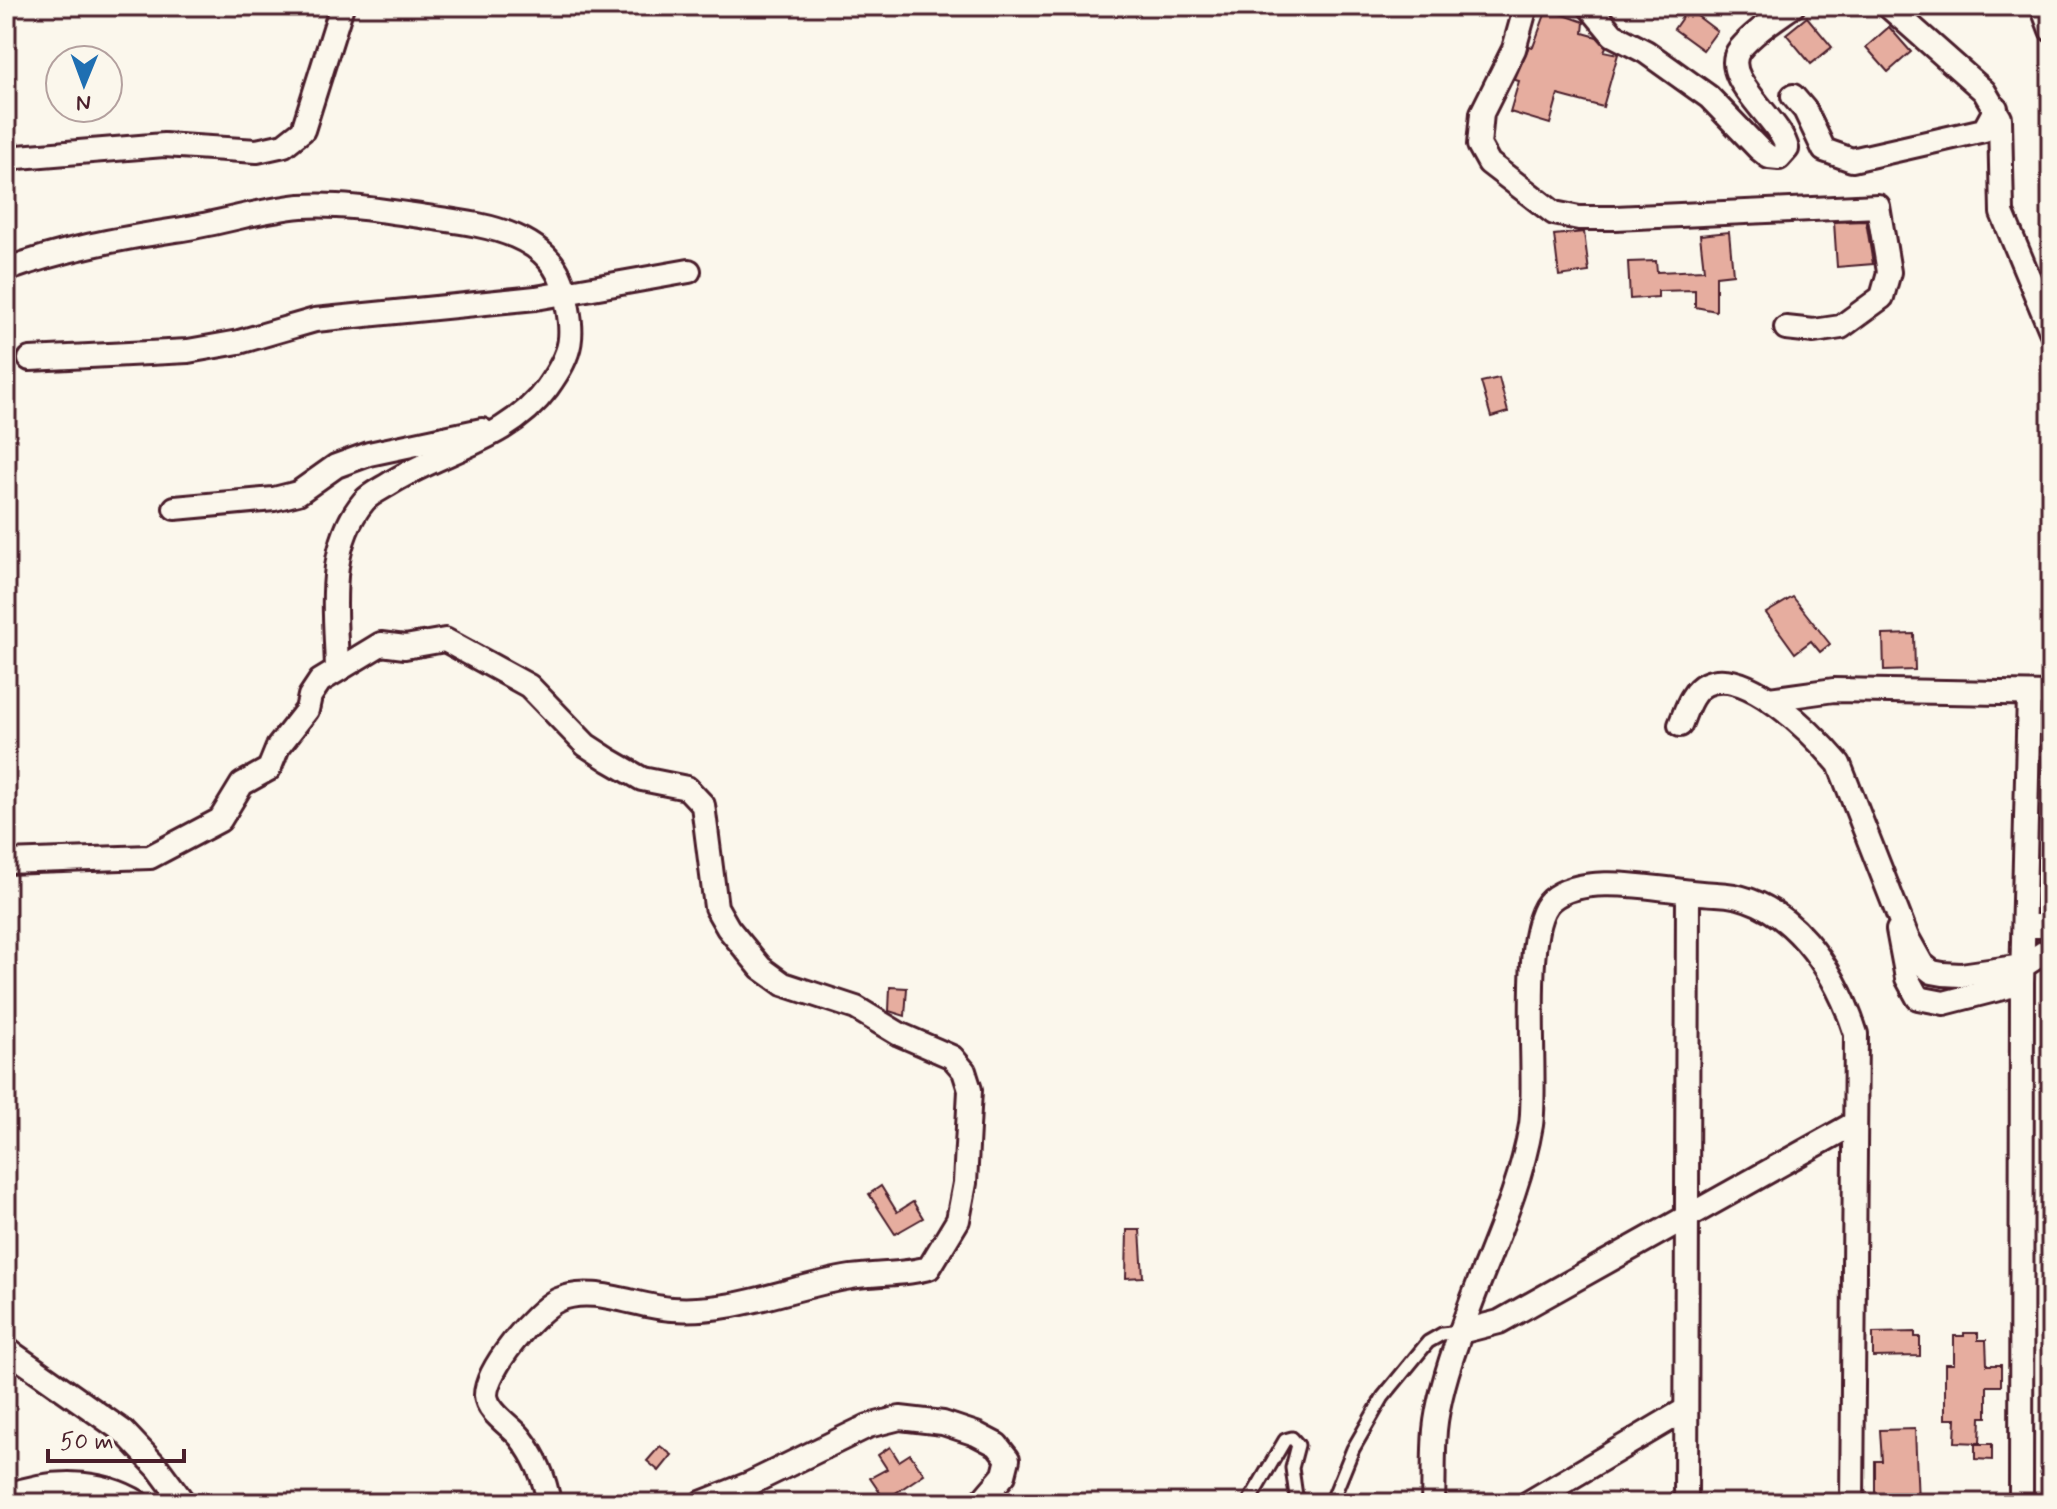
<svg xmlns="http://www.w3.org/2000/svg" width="2057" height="1509" font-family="Mynerve,sans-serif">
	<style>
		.building { fill: #e6ad9f; stroke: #4a1f2b; stroke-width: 2 }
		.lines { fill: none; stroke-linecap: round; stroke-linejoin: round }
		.lane-casing { stroke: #4a1f2b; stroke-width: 17 }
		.street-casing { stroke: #4a1f2b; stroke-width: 28 }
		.lane { stroke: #fbf7ec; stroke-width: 11 }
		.street { stroke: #fbf7ec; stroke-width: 22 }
	</style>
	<rect width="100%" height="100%" fill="#fbf7ec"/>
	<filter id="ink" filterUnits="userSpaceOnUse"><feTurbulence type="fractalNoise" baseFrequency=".0125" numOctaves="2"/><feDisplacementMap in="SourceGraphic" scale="16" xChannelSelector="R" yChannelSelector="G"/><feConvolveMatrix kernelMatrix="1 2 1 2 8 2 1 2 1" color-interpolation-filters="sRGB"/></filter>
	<g filter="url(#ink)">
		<g class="building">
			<polygon points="1547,9 1584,22 1583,33 1597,37 1606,47 1604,51 1618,54 1603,107 1558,95 1550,124 1510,112 1519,81 1515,80 1516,76 1529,46 1533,47"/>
			<polygon points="1688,9 1717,31 1703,50 1674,29"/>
			<polygon points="1807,17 1832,47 1811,64 1786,34"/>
			<polygon points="1889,27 1911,52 1888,72 1866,47"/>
			<polygon points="1866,221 1873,264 1837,267 1834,222"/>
			<polygon points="1584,232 1589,272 1559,276 1554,235"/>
			<polygon points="1729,232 1733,274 1716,276 1716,311 1695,307 1695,290 1658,291 1658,297 1630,299 1628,262 1656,261 1657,272 1704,270 1700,235"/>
			<polygon points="1499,378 1508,412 1491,417 1481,382"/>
			<polygon points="1793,597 1830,644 1820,652 1811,641 1795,653 1766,613"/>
			<polygon points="1914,634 1915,670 1884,671 1883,635"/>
			<polygon points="890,987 907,988 905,1016 889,1011"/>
			<polygon points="881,1186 897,1212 913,1202 923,1218 895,1234 869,1194"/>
			<polygon points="1127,1230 1140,1230 1143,1277 1126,1278"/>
			<polygon points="1915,1332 1915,1337 1920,1337 1920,1356 1873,1357 1873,1333"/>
			<polygon points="1964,1333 1978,1333 1978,1340 1986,1340 1987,1365 2001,1365 2001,1386 1987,1386 1987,1417 1981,1417 1980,1443 1955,1442 1956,1419 1945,1419 1945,1364 1954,1364 1954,1336 1964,1336"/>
			<polygon points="1915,1429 1918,1503 1875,1503 1875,1461 1882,1461 1880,1430"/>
			<polygon points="1975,1444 1992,1444 1992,1460 1975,1459"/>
			<polygon points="660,1446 672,1455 659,1471 647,1461"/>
			<polygon points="890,1447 899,1461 910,1454 924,1474 885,1500 870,1478 887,1469 878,1455"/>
		</g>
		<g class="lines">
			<defs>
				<g id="lane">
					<polyline points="1248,1503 1285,1440 1292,1438 1298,1445 1292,1468 1297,1503"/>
					<polyline points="1331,1503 1353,1449 1383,1397 1428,1342 1442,1334 1460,1332"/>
				</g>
				<g id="street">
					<polyline points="1526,6 1514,49 1482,113 1479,145 1489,163 1554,213 1579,218 1615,218 1878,206 1889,272 1882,297 1841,327 1814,331 1786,328"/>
					<path d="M1589,6L1613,35L1646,52L1709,97L1759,149L1769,157L1779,158L1787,149C1782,120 1717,77 1740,49C1754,32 1775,19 1793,6"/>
					<polyline points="1888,6 1984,91 2000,118 2002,213 2051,331"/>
					<polyline points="2042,6 2051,30"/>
					<polyline points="1793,96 1805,110 1824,150 1852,160 1984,130 1996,108"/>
					<polyline points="6,158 164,145 257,151 284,145 303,130 342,6"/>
					<path d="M6,270C62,249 117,239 176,230C218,224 258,210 301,206C345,203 391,212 434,218C484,225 553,233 565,293C574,337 574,350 547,388C508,441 442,450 389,484C381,489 370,494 364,501C325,547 336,614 337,670"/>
					<polyline points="30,359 188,351 239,342 315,320 536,298 689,271"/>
					<polyline points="175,508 274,499 298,493 336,466 369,454 482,430"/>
					<polyline points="1769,699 1834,690 2051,694"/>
					<path d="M1680,725C1686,711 1691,691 1706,684C1747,665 1815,736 1839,764L1907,937L1922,964L1932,972L1943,974L1961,975L2023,966L2051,948"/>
					<path d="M6,862L150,857L220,820L242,784L269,769L278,747L307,710L310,696L320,681L381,644L405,647L445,640L529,686L586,745L609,760L642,779L687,788L703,805L716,907L728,928L761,968L783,984L856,1008L899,1034L952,1057L964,1071L970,1090L965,1183L958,1220L929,1268C903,1275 878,1273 851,1277C789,1287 738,1313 672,1309C637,1307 591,1284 558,1300C535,1311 486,1369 486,1395C487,1412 510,1425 520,1437C535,1456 545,1479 549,1503"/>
					<polyline points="2025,926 2051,926"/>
					<polyline points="1898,930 1907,978 1918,998 1944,1003 2022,983"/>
					<polyline points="1460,1332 1499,1322 1855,1123"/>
					<polyline points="6,1349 124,1432 158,1468 184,1503"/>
					<path d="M6,1496C49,1480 99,1478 139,1503"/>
					<polyline points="701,1503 749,1484 868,1426 900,1418 943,1423 976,1434 997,1445 1008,1459 1004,1475 980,1503"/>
					<path d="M1433,1503C1434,1479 1433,1454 1435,1430C1438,1399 1450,1361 1461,1331C1484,1262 1519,1197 1531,1125C1538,1076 1519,928 1551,900C1587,869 1671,893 1716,894C1789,896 1836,971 1856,1034L1852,1503"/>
					<polyline points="1528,1503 1685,1410"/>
					<polyline points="1686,1503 1688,894"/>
					<polyline points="2021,1503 2022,983 2029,694"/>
					<polyline points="2049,1503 2051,1502"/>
				</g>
			</defs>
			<use href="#lane" class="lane-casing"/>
			<use href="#street" class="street-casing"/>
			<use href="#lane" class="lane"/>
			<use href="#street" class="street"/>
		</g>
	</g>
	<rect width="2057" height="1509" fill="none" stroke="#fbf7ec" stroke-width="32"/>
	<rect x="16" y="16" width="2025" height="1477" fill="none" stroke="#4a1f2b" stroke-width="3" filter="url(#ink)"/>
	<g transform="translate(84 84) rotate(181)"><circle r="38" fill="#fbf7ec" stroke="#b4a19f" stroke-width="2"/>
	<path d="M0-6L14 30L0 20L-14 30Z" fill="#1f6fb2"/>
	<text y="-12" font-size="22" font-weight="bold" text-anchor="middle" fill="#4a1f2b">N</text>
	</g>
	<path d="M48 1449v12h136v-12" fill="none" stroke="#4a1f2b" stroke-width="4"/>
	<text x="60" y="1449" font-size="24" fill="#4a1f2b" stroke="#fbf7ec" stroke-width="6" paint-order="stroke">50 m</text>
</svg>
